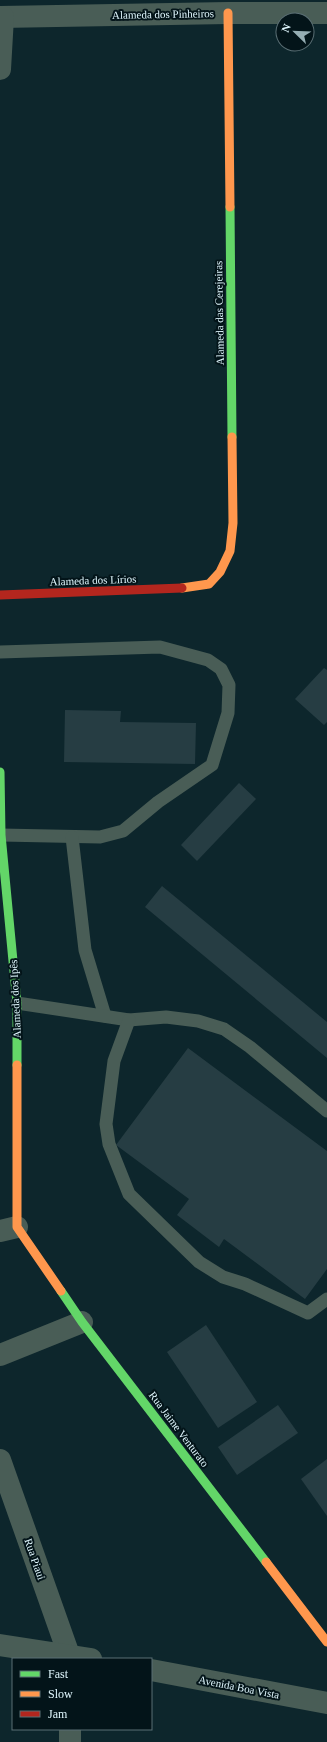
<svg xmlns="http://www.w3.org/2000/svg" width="327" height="1742" font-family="Georgia,serif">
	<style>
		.building { fill: #263d43 }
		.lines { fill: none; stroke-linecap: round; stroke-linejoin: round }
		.lane { stroke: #495d56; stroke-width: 13 }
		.street { stroke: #495d56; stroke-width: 22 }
		.fast { stroke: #63d668; stroke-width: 9 }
		.slow { stroke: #ff974d; stroke-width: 9 }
		.jam { stroke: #b3261e; stroke-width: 9 }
		.labels { text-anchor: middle; stroke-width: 4; stroke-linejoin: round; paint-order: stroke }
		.street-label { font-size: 11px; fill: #e0f7fe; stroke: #031419 }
	</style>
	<rect width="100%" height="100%" fill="#0d262c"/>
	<g class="building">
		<polygon points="324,668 327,670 327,722 324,725 295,699"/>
		<polygon points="65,710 121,711 120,722 196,723 195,764 64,762"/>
		<polygon points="239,783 256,799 197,861 181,845"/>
		<polygon points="162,886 327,1022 327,1058 145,907"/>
		<polygon points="188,1048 327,1151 327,1269 305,1299 224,1239 219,1247 177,1215 189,1199 116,1145"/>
		<polygon points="206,1325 257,1402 218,1428 167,1352"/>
		<polygon points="278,1405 298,1433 237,1475 218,1447"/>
		<polygon points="327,1459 327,1516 301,1479"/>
	</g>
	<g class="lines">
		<g class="lane">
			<polyline points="0,652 160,647 208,660 221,669 229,685 228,713 212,765 158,802 123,831 100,837 1,835"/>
			<polyline points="72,837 85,950 105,1016"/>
			<polyline points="17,1003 129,1020 166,1017 198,1021 224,1029 250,1047 327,1111"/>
			<polyline points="129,1020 114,1061 106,1124 109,1144 129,1194 199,1262 223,1277 245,1284 308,1313 327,1299"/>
		</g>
		<g class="street">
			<polyline points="0,17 228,13 327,13"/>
			<polyline points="0,69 3,17"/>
			<polyline points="0,1231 17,1227"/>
			<polyline points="0,1355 82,1322"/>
			<polyline points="0,1460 69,1655 69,1659"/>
			<polyline points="0,1645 91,1659"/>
			<polyline points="151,1670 327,1703"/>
			<polyline points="70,1742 70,1729"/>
		</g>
		<g class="fast">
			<polyline points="230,207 232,437"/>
			<polyline points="0,772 1,835 17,1003 17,1065"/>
			<polyline points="61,1291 82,1322 266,1562"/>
		</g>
		<g class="slow">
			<polyline points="228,13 230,207"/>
			<polyline points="182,588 209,584 220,572 230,551 233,523 232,437"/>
			<polyline points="17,1065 17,1227 61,1291"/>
			<polyline points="266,1562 327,1642"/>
		</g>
		<polyline class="jam" points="0,595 182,588"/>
	</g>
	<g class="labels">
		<g class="street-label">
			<text transform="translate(163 14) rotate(-1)" y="4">Alameda dos Pinheiros</text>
			<text transform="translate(219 313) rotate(-91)" y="4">Alameda das Cerejeiras</text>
			<text transform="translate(93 580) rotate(-2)" y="4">Alameda dos Lírios</text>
			<text transform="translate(15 999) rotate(-93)" y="4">Alameda dos Ipês</text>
			<text transform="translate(179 1429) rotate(53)" y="4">Rua Jaime Venturato</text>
			<text transform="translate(35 1559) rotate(71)" y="4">Rua Piaui</text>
			<text transform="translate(239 1687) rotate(11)" y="4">Avenida Boa Vista</text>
		</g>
	</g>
	<rect x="12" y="1658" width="140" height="72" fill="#031419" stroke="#5b6f75"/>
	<rect x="20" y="1671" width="20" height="6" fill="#63d668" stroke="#5b6f75"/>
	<text x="48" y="1678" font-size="12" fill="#e0f7fe">Fast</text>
	<rect x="20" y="1691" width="20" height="6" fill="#ff974d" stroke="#5b6f75"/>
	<text x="48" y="1698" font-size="12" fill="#e0f7fe">Slow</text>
	<rect x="20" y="1711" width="20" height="6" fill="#b3261e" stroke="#5b6f75"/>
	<text x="48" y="1718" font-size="12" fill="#e0f7fe">Jam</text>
	<g transform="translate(295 32) rotate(293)"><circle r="19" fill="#031419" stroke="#5b6f75"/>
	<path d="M0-3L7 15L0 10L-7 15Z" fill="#96aeb4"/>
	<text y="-6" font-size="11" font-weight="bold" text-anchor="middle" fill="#e0f7fe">N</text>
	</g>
</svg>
